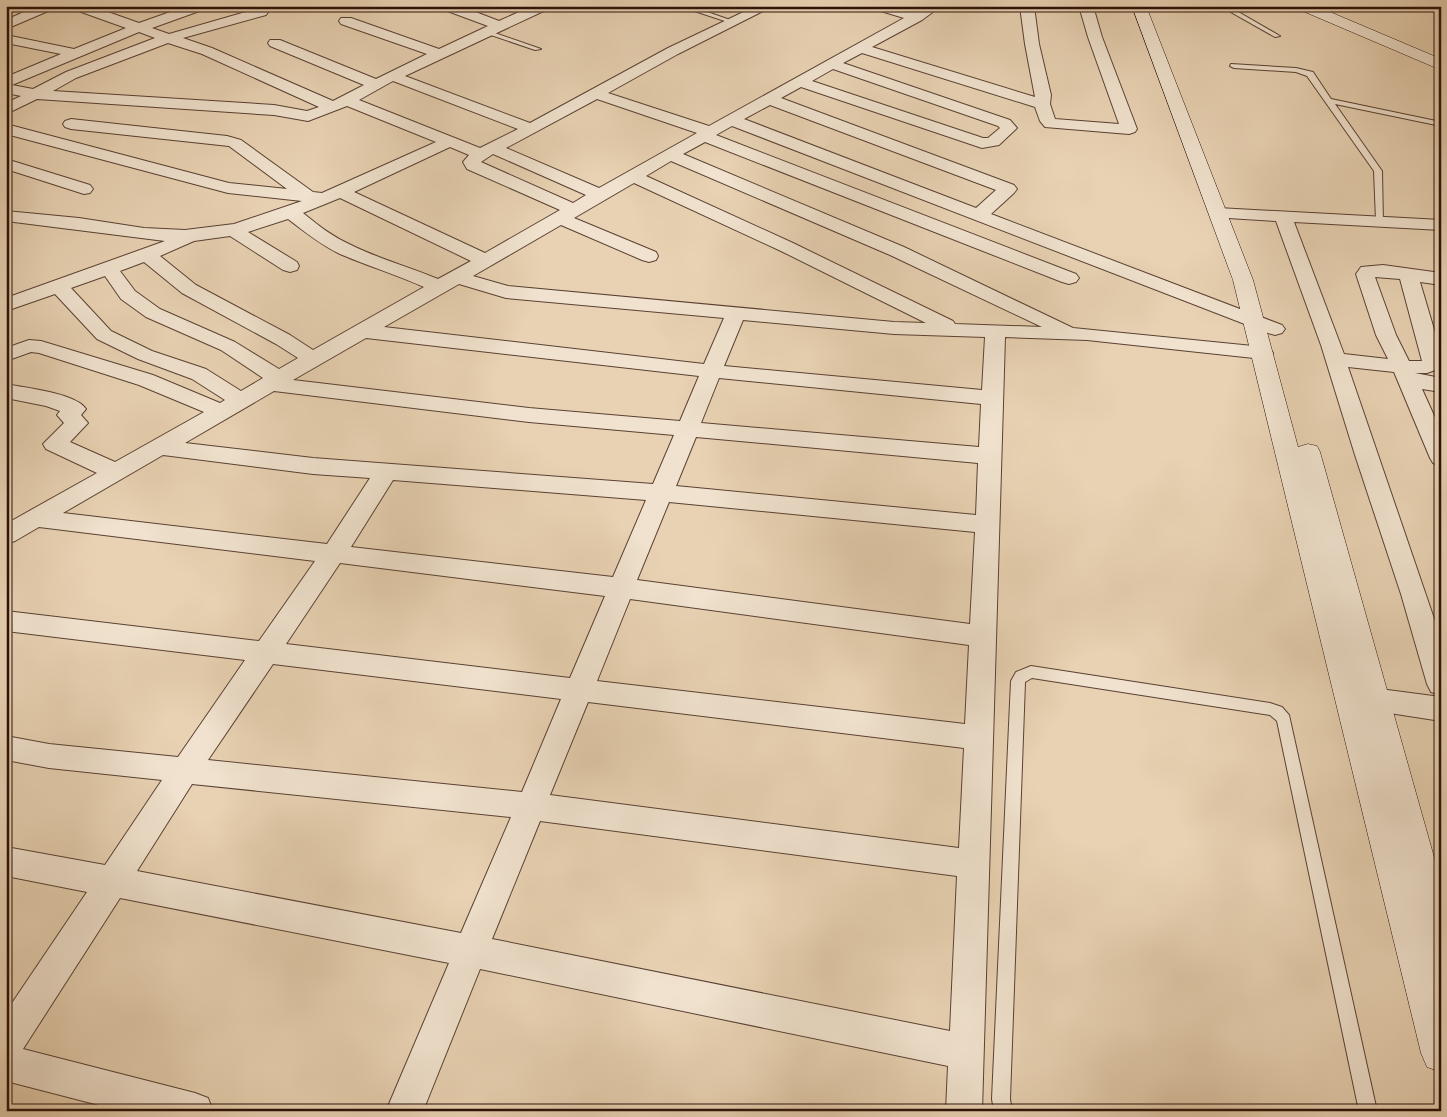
<svg xmlns="http://www.w3.org/2000/svg" width="1447" height="1117" font-family="'IM FELL English',serif">
	<style>
		.lines { fill: none; stroke-linecap: round; stroke-linejoin: round }
		.lane-casing { stroke: #5a4133; stroke-width: 2 }
		.street-casing { stroke: #5a4133; stroke-width: 2 }
		.secondary-casing { stroke: #2b1108; stroke-width: 1 }
		.lane { fill: #f0e2ce; fill-rule: evenodd }
		.street { fill: #f0e2ce; fill-rule: evenodd }
		.secondary { fill: #f0e2ce; fill-rule: evenodd }
	</style>
	<rect width="100%" height="100%" fill="#e8d2b3"/>
	<filter id="stains"><feTurbulence type="fractalNoise" baseFrequency=".004" numOctaves="4"/><feColorMatrix values="0 0 0 0 .2 0 0 0 0 .09 0 0 0 0 .02 0 0 0 .5 -.17"/></filter>
	<radialGradient id="worn" r=".72"><stop offset=".6" stop-color="#630" stop-opacity="0"/><stop offset="1" stop-color="#630" stop-opacity=".3"/></radialGradient>
	<g class="lines">
		<defs>
			<g id="lane">
				<polygon points="679,6 690,6 736,22 731,23"/>
				<polygon points="1220,6 1228,6 1280,36 1275,37"/>
				<polygon points="485,31 489,31 541,49 535,50 485,33"/>
				<polygon points="1231,64 1296,68 1313,72 1331,99 1441,122 1441,126 1335,104 1382,171 1383,223 1380,224 1376,221 1374,171 1307,76 1296,72 1234,68 1230,66"/>
				<polygon points="1031,666 1270,703 1282,707 1289,715 1377,1111 1359,1111 1277,721 1270,715 1032,678 1025,682 1010,1099 1012,1111 994,1111 992,1099 1011,681 1016,672"/>
			</g>
			<g id="street">
				<polygon points="37,6 54,6 53,9 6,29 6,20"/>
				<path d="M72,6H91L139,23L187,6H206L205,9L152,28L169,34L256,9H266L268,12L266,15L183,38L212,48L333,101L364,85L270,46L268,43L270,40H280L376,79L427,54L341,24L339,21L341,18H351L439,49L488,26L442,9L441,6H460L499,21L532,6H549L548,9L405,76L530,123L668,48L756,6H773L678,54L608,93L709,126L904,18L874,9L873,6H894L914,12L925,6H941L922,20L872,47L1035,97L1025,44L1020,6H1034L1039,44L1051,95L1050,104L1055,119L1119,124L1088,37L1079,6H1093L1102,37L1137,129L1135,132L1129,134L1045,127L1040,121L1035,107L862,53L843,63L1010,120L1017,128L999,145L982,148L801,87L781,98L1014,185L1017,189L1014,193L991,214L1282,325L1285,329L1282,333L1275,335L1268,333L732,126L716,135L1076,274L1079,278L1076,282L1069,284L1062,282L705,142L683,154L904,247L1073,328L1263,347L1270,349L1273,353L1270,357L1263,359L1087,340L1005,337L982,1111H946L948,1066L480,969L423,1111H386L449,963L120,898L23,1049L195,1093L208,1098L213,1111H122L6,1081V1012L87,892L6,876V847L105,865L162,780L49,768L6,760V736L49,744L178,757L245,660L6,631V611L259,641L315,561L39,527L15,541L6,544V524L97,473L46,449L43,444L64,423L57,415L60,411L46,406L6,398V384C25,388 76,393 86,409L81,415L88,423L70,442L115,462L204,412L139,385L39,353L31,352L6,361V348L29,340L41,341L153,375L220,403L225,400L192,379L138,359L97,339L55,294L6,311V298L165,241L6,221V211L79,218L144,228L185,230L234,224L302,201L228,193L6,134V124L229,183L287,189L229,146L71,129L65,127L63,124L65,121L71,119L227,136L241,140L313,192L322,193L436,142L347,106L308,121L274,115L37,99L6,114V103L21,96L6,93V77L61,54L6,43V35L74,49L126,28L73,9ZM139,32L155,38L66,72L33,89L12,85ZM168,43L202,54L319,107L307,111L274,105L53,91L76,78ZM833,69L998,126L1000,128L988,138H983L812,81ZM393,81L518,129L480,148L359,100ZM597,99L697,133L599,188L506,148ZM770,105L996,190L976,208L744,119ZM450,147L469,155L463,162L467,169L560,210L485,253L354,192ZM493,154L586,195L573,203L481,162ZM671,161L890,255L1042,327L955,324L953,321L793,243L646,176ZM634,183L781,251L926,323L894,322L508,286L473,276L561,225L642,260L649,262L656,260L658,256L656,252L574,218ZM340,198L471,261L438,279C410,267 379,259 351,245C333,237 319,226 303,213ZM288,219C305,232 321,245 340,254C368,266 397,275 424,287L313,350L290,335L196,285L160,256L194,241L230,236L283,270L290,272L297,270L299,266L297,262L248,232ZM144,262L182,293L276,344L298,358L279,369L235,342L160,309L135,291L120,271ZM105,276L121,299L146,317L221,350L263,378L241,391L206,369L152,351L111,331L71,288ZM459,284L506,298L724,318L704,364L384,327ZM743,320L894,334L985,337L982,390L724,366ZM366,338L699,376L680,421L529,408L293,380ZM719,378L981,404L979,447L701,423ZM274,391L529,422L674,435L653,484L313,458L185,443ZM696,437L978,463L976,515L676,486ZM163,455L313,474L370,478L327,544L63,513ZM393,480L646,500L613,577L351,547ZM669,502L975,532L970,624L637,580ZM340,563L605,596L570,678L286,644ZM630,599L969,645L965,724L597,681ZM273,664L561,699L522,792L208,760ZM588,702L964,748L959,848L550,795ZM192,784L511,817L461,933L137,871ZM540,821L957,876L950,1031L492,939Z"/>
				<polygon points="6,159 90,185 93,189 90,193 84,194 6,169"/>
				<path d="M1218,208L1441,220V230L1294,222L1344,354L1388,359L1376,335L1356,274L1361,267L1383,265L1441,273V285L1420,282L1441,353V368L1427,373H1415L1441,378V392L1422,389L1441,431V466L1433,463L1430,458L1394,372L1348,367L1441,639V695L1431,692L1427,684L1401,594L1355,455L1321,345L1276,221L1212,217L1209,213L1212,209ZM1375,277L1400,279L1422,361H1409L1396,335Z"/>
				<polygon points="1357,686 1441,697 1441,721 1357,708 1347,705 1343,697 1347,689"/>
			</g>
			<g id="secondary">
				<polygon points="1132,6 1146,6 1253,280 1298,447 1308,444 1317,446 1320,452 1441,882 1441,967 1437,965 1441,979 1441,1072 1427,1067 1421,1053 1233,280"/>
				<polygon points="1296,6 1316,6 1441,59 1441,70 1298,9"/>
			</g>
		</defs>
		<use href="#lane" class="lane-casing"/>
		<use href="#street" class="street-casing"/>
		<use href="#secondary" class="secondary-casing"/>
		<use href="#lane" class="lane"/>
		<use href="#street" class="street"/>
		<use href="#secondary" class="secondary"/>
	</g>
	<rect width="1447" height="1117" fill="none" stroke="#e8d2b3" stroke-width="25"/>
	<rect x="8" y="8" width="1432" height="1102" fill="none" stroke="#2b1108" stroke-width="2.5"/>
	<rect x="12" y="12" width="1422" height="1092" fill="none" stroke="#2b1108"/>
	<rect width="100%" height="100%" filter="url(#stains)"/>
	<rect width="100%" height="100%" fill="url(#worn)"/>
</svg>
